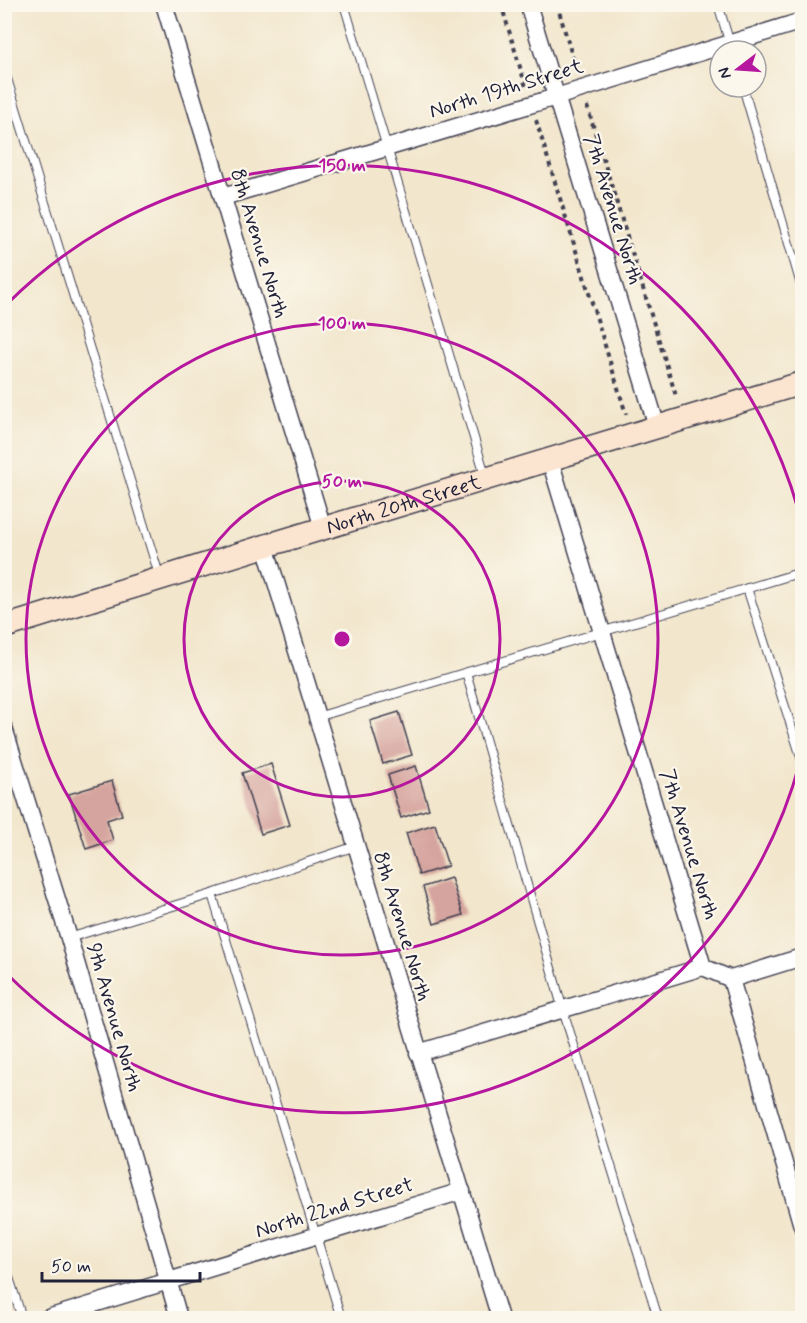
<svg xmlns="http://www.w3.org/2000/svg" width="807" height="1323" font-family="Mynerve,sans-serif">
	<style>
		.building { fill: #d6a49e }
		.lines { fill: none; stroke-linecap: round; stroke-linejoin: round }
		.lane-casing { stroke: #413f51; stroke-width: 10 }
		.street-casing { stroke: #413f51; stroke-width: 19 }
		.secondary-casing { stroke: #413f51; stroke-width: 25 }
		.path { stroke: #413f51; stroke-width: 4; stroke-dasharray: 4.5 4.5; stroke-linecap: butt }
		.lane { stroke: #fff; stroke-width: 8 }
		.street { stroke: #fff; stroke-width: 16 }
		.secondary { stroke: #fce5d0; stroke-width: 22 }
		.ring { fill: none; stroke: #b5179e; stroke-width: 3 }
		.labels { text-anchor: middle; stroke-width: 4.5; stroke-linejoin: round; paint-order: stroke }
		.street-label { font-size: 21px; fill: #22223b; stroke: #fbf7ec }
		.centre { fill: #b5179e; stroke: #fbf7ec; stroke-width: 3 }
		.ring-label { font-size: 18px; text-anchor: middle; font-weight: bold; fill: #b5179e; stroke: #fbf7ec; stroke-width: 4.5; stroke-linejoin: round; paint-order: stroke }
	</style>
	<rect width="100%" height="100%" fill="#fbf7ec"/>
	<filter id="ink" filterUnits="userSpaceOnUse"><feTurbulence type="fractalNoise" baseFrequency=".0167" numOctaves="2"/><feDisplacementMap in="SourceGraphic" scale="12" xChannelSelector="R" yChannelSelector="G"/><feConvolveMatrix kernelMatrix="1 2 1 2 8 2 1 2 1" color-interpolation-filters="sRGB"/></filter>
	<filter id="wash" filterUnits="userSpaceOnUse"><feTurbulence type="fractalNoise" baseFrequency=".008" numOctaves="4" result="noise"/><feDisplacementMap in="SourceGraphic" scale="24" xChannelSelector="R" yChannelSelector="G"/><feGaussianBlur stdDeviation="1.35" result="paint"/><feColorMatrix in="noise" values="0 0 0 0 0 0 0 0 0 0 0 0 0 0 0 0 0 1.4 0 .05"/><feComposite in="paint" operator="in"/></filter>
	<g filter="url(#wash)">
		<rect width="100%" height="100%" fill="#f2e6cc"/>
		<g id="blocks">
			<g class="building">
				<polygon points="399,712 412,755 383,764 370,721"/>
				<polygon points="271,764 290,825 261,834 242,773"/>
				<polygon points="416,766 429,809 401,818 388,775"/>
				<polygon points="112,781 122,815 107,820 113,840 86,849 69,794"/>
				<polygon points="435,824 448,866 419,875 406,833"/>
				<polygon points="451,878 463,915 434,924 423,887"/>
			</g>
		</g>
	</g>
	<g filter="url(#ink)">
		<use href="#blocks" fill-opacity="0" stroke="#413f51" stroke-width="1.5"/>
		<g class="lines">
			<defs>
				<g id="lane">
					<polyline points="344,4 486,478"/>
					<polyline points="718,4 730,44"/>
					<polyline points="4,69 160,578"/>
					<polyline points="743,87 802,288"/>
					<polyline points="747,588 802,760"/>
					<polyline points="466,672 563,1010 658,1318"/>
					<polyline points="317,717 802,572"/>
					<polyline points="212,894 356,846"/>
					<polyline points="69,938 212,894 341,1318"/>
					<polyline points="4,1262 22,1318"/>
				</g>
				<g id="street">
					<polyline points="164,4 323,528"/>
					<polyline points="528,4 657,427"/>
					<polyline points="223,197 556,97 802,21"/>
					<polyline points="550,460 703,967 731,979 802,1226"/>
					<polyline points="265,546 500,1318"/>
					<polyline points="4,728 69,938 179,1318"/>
					<polyline points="731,979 802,957"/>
					<polyline points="418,1053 703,967"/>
					<polyline points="48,1318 462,1191"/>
				</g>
				<g id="secondary">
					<path id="s1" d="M4,627L265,546L802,383"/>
				</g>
			</defs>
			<use href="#lane" class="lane-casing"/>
			<use href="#street" class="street-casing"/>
			<use href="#secondary" class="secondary-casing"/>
			<g class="path">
				<polyline points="501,4 526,87"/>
				<polyline points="557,4 577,73"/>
				<polyline points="587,106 676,396"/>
				<polyline points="536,120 626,414"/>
			</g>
			<use href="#lane" class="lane"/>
			<use href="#street" class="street"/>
			<use href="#secondary" class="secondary"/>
		</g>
	</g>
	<g class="ring">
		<circle cx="342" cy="639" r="158"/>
		<circle cx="342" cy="639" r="316"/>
		<path d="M802 754A474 474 0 0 1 7 974M7 304A474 474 0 0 1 802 524"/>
	</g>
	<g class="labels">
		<g class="street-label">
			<text transform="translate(506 88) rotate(-17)" y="7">North 19th Street</text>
			<text transform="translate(614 209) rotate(73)" y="7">7th Avenue North</text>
			<text transform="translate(260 243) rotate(73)" y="7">8th Avenue North</text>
			<text dy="7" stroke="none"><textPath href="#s1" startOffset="418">North 20th Street</textPath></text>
			<text transform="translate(690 844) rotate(73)" y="7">7th Avenue North</text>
			<text transform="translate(403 926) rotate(73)" y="7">8th Avenue North</text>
			<text transform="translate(115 1017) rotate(74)" y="7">9th Avenue North</text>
			<text transform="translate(334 1207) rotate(-17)" y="7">North 22nd Street</text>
		</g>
	</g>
	<circle cx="342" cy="639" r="9" class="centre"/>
	<g class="ring-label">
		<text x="342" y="171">150 m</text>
		<text x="342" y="329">100 m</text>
		<text x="342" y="487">50 m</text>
	</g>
	<rect width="807" height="1323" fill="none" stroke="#fbf7ec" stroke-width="24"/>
	<g transform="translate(738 69) rotate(253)"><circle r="28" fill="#fbf7ec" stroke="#a4a2a5" stroke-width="1.5"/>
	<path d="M0-4.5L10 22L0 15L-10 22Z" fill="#b5179e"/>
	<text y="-9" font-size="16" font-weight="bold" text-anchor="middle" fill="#22223b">N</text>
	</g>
	<path d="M42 1272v9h158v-9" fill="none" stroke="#22223b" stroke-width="3"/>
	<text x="51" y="1272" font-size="18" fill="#22223b" stroke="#fbf7ec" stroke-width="4.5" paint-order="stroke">50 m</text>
</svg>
